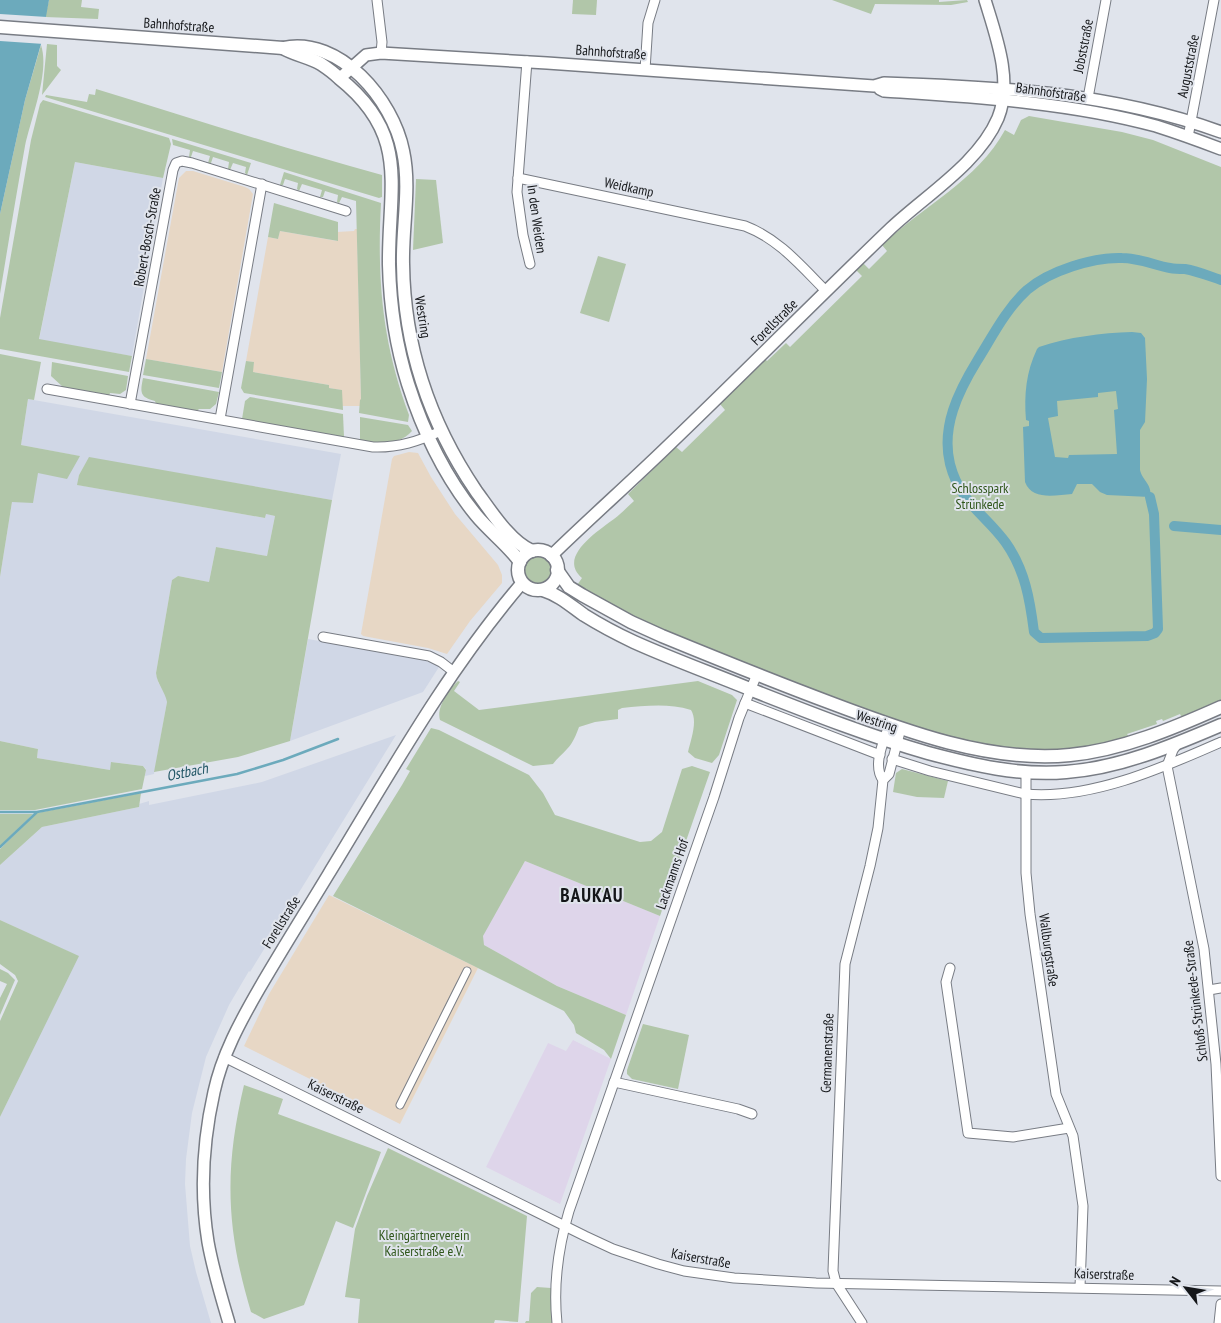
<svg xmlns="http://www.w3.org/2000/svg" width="1221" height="1323" font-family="'PT Sans Narrow',sans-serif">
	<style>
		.commercial { fill: #e7d7c5 }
		.built { fill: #d0d7e6 }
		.education { fill: #ded5ea }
		.green { fill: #b1c6a9 }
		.water { fill: #6caabc; fill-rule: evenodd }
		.pier { fill: #e0e4ec }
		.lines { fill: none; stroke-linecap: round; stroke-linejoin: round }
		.stream { stroke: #6caabc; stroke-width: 2.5 }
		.canal { stroke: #6caabc; stroke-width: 10 }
		.pedestrian-casing { stroke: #787c84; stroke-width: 9 }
		.minor-casing { stroke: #787c84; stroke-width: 11 }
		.tertiary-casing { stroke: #787c84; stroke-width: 14 }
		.secondary-casing { stroke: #787c84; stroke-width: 15 }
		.pedestrian { stroke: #fff; stroke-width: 7 }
		.minor { stroke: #fff; stroke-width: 9 }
		.tertiary { stroke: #fff; stroke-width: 11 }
		.secondary { stroke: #fff; stroke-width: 12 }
		.labels { text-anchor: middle; stroke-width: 4; stroke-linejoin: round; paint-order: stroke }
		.street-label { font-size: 14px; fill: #141619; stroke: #e0e4ec }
		.park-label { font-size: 14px; fill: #2f561a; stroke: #e0e4ec }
		.water-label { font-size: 15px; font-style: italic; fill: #235766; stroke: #e0e4ec }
		.district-label { font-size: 19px; font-weight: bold; letter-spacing: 1px; fill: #141619; stroke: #e0e4ec }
	</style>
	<rect width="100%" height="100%" fill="#e0e4ec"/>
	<g class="commercial">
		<polygon points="186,171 193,171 245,187 249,189 253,194 222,372 146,359 179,178"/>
		<polygon points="355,229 357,229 361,400 360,400 360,406 342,406 341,390 329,388 329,385 252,372 254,362 246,361 268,237 278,239 280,231 337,241 337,232 354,231"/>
		<polygon points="409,452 418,453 431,477 455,514 498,565 502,575 502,583 470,621 447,654 428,648 363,636 361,634 392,459 394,456"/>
		<polygon points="329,895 478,968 400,1124 244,1046 269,994"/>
	</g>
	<g class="built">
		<polygon points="75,162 163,178 132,356 39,340"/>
		<polygon points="28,399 341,454 332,500 89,458 79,475 78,485 265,518 266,514 275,516 267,556 216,547 209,582 178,576 172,580 156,673 158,682 166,696 167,702 154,774 145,776 146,769 143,766 112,762 110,770 37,758 38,749 0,741 0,577 12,502 38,472 79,456 21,445"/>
		<polygon points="308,639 421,659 435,664 439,667 423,692 290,741"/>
		<polygon points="396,735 250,972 249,971 229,1005 206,1057 192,1113 186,1159 185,1184 190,1246 196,1272 211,1323 0,1323 0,1117 78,956 0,920 0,865 42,827 139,807 139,804 149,801 149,805 262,782"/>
	</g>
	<g class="education">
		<polygon points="525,861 660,916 626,1015 557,986 484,945 482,939 484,933"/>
		<polygon points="573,1040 611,1059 560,1204 486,1167 548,1043 566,1051"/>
	</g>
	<g class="green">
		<polygon points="49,0 82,0 81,7 99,9 98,19 45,17"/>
		<polygon points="573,0 597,0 596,15 572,14"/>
		<polygon points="832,0 939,0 939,2 967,0 968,2 951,5 875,4 871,14"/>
		<polygon points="47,44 57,45 57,66 61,70 42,95"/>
		<path d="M41,45C50,72 31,118 25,146C16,196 8,245 0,294V214L25,100Z"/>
		<path d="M96,89C191,118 286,149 382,175V197L379,198L45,97L46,95L87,102L89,94L95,95Z"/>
		<polygon points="43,100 169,138 171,144 163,178 75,162 39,339 132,356 129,372 0,349 0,318 31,140 40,104"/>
		<path d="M1029,116L1122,132L1153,140L1221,167V701L1182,718L1180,714L1163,721L1162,719L1156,721L1157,724L1127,734L1129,737L1104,744L1062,751L1006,748L939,734L858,709L648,625L575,588L582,578C557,557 598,531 614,519C621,514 627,507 634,501L628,494L676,447L682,452L725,410L720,404L765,359L767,361L786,343L790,347L862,276L856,270L863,263L869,269L887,251L882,245C922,207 978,180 1005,130L1014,135L1021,120Z"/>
		<polygon points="172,139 251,163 247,175 245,173 246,167 233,163 230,170 228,169 229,162 213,157 211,163 208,163 210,156 193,151 191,157 189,157 190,150 173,145"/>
		<path d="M284,172L381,203C377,280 382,342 409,415L408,422L359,413L360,400L361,399L356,201L342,197L339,203L337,202L338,195L325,191L323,197H320L322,190L302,184L299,191L297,189L298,183L285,179L283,185H280Z"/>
		<polygon points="416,179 436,180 443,243 413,250"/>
		<polygon points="274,203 338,222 338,241 280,231 278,239 268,237"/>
		<polygon points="598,256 626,264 609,322 580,313"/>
		<polygon points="0,354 41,362 34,400 28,399 21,445 80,456 67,479 38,473 33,503 12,502 0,577"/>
		<polygon points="146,359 222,372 219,388 143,375"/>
		<polygon points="246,361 254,362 253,372 329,385 329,388 342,390 343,410 244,393 241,388"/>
		<polygon points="52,362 128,376 126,390 120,394 110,393 109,396 63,387 51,376"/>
		<path d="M143,378L219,392L216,404L210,409H199L197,411L156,404L155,401C140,397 140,393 143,378Z"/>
		<polygon points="250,397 343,414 344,437 242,419 245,401"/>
		<path d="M360,417L408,425L412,431C399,446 378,443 360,440Z"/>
		<path d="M89,457L332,500L290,741L238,757L154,772L167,702C165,691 157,684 156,673L172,580L178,576L209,582L216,547L267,556L275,516L266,514L265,518L77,485L79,475Z"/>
		<circle cx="539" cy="570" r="14"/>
		<path d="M458,681L460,682L454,691L479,710L698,681L732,695L737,700L719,755L712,763L695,758L688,752C691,739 698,721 691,710C668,703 645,706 622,708L618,710V719L595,722L579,727C576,735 573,743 567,749C562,755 557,758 553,764L533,766L440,720C436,708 449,689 458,681Z"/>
		<polygon points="431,728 439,730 529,775 543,793 555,815 640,842 651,841 662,832 682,769 692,766 710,772 660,916 525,861 483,936 484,945 557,986 626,1015 611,1059 604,1050 576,1033 574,1025 564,1011 333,896 402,785 410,771 406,769"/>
		<polygon points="0,741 38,749 37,758 110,770 111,762 143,766 146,770 142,789 35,810 0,810"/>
		<polygon points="902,769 948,781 944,798 917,797 893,792 896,773"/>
		<polygon points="141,793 139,807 42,827 0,865 0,849 37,813"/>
		<polygon points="0,814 33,814 0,846"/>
		<polygon points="0,920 79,956 0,1117 0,1021 18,981 15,975 0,964"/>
		<polygon points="0,969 8,973 15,980 0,1015 0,998 7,984 0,981"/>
		<polygon points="643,1024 689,1035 678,1089 632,1079 627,1074 627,1070"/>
		<path d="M244,1085L283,1099L278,1114L381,1152L353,1228L336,1221L304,1305L264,1319L251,1312C226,1228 224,1170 244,1085Z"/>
		<polygon points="388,1148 527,1216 518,1322 495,1320 494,1323 358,1323 360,1299 345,1297 355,1229 367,1196"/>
		<polygon points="537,1287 551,1288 553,1323 525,1323 526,1321 529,1321 531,1293"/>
	</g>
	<g class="water">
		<polygon points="0,0 49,0 41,44 25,100 0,214"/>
		<path d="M1132,332L1141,333L1145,338L1147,379L1145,422L1140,430V470C1142,480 1153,485 1150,497L1107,495L1100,492L1092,484H1077L1072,494C1056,495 1032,501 1025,482L1023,427L1029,426V421L1026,420C1024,395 1026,372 1037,349L1039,347C1069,337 1101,333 1132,332ZM1116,391L1118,409L1114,410L1117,454L1069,455L1068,458L1055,457L1048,418L1058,416L1057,401L1098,397V393Z"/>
	</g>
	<polygon class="pier" points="0,14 47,17 44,44 0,41"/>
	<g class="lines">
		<g class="stream">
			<polyline points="0,812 37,812 237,774 283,760 338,739"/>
			<polyline points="0,847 36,813"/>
		</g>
		<g class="canal">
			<path d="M1150,497L1154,514L1158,629L1155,633L1147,636L1041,638L1034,632C1030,600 1025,570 1006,543C985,514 960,503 950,464C941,427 958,392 977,361C992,337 1006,309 1027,290C1049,271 1093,257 1122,258C1139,258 1154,265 1170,268C1175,269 1180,269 1185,269C1197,271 1209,276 1221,280"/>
			<polyline points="1174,526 1221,530"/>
		</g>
		<defs>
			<polyline id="pedestrian" points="400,1105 467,971"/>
			<g id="minor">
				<polyline points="377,0 382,42 381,53"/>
				<polyline points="527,61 517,192 523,235 530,264"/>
				<polyline points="645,70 648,23 655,0"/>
				<polyline points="1088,98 1106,0"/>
				<polyline points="1188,137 1214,0"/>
				<path d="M518,178L745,226C779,239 801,266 826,291"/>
				<path d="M47,389L373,447C398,448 419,441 441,431"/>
				<polyline points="130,404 173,170 176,163 182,161 192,163 346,211"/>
				<polyline points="220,419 262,184"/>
				<polyline points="323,637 429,656 441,662 454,672"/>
				<polyline points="745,703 880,755"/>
				<polyline points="1178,743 1173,750 1167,766 1204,949 1216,1064 1221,1176"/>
				<path d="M892,759L930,771L1025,794C1091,800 1162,768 1221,742"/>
				<polyline points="1026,773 1026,873 1030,914 1056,1094 1073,1136 1083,1206 1080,1287"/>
				<path d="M883,780C872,765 884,741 889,725"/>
				<polyline points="950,968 946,982 968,1133 1013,1137 1069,1128"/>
				<polyline points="1209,990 1221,988"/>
				<polyline points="224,1057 585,1236 613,1249 658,1264 684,1271 734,1278 816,1283 1221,1291"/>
				<polyline points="614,1082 738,1109 752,1114"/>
				<path d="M557,1323C553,1284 558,1248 569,1211L714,797L739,718L757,674"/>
				<polyline points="862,1323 836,1283 833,1271 845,964 870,866 878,828 883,780 889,774 901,728"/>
				<polyline points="1219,1323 1221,1304"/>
			</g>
			<g id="tertiary">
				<path d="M340,78L366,55L381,53L547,63L874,86L884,83C1000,87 1111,92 1221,132"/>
				<path d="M880,89L884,91C974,97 1068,102 1156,126C1178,133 1200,141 1221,149"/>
				<path d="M551,556C591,517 632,481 672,442C746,371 817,299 891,228C926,195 979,163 998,118C1013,81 996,36 985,0"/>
				<path d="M229,1323C221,1296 213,1270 208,1242C200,1193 203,1141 214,1092C222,1055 240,1022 259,989C281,951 305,913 328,875C389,775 446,672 522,583"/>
			</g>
			<g id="secondary">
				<path d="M0,27L283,48C340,36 393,100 403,151C411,188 402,227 403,264C404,347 430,423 476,491C490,510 510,542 532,551"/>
				<path d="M283,48C295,55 309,57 321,64C327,68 334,73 339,78C411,135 388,187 389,265C390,305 396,346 408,384C423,431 445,477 476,515C489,531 508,545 520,562"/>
				<circle cx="538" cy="570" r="20"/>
				<path d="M557,570L569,587L582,595L631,622L662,636C718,659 775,682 831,703C905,731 990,763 1070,755C1122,750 1174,728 1221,707"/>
				<path d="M543,590C559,595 570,605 584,615C600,625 617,634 634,642C674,660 716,675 757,692C813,714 869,736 928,753C973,765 1019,776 1066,772C1120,768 1172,746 1221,725"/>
			</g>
		</defs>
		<use href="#pedestrian" class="pedestrian-casing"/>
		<use href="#minor" class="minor-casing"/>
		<use href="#tertiary" class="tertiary-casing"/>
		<use href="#secondary" class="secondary-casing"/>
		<use href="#pedestrian" class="pedestrian"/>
		<use href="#minor" class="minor"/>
		<use href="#tertiary" class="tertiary"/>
		<use href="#secondary" class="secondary"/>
	</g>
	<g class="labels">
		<g class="street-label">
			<text transform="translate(179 25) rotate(4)" y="5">Bahnhofstraße</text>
			<text transform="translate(1083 46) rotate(-79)" y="5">Jobststraße</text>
			<text transform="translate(611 52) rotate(4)" y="5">Bahnhofstraße</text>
			<text transform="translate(1188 66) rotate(-79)" y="5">Auguststraße</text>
			<text transform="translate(1051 92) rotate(8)" y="5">Bahnhofstraße</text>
			<text transform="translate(629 187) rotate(12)" y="5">Weidkamp</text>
			<text transform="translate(537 219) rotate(82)" y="5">In den Weiden</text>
			<text transform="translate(147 237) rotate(-80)" y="5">Robert-Bosch-Straße</text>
			<text transform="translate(423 317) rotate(81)" y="5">Westring</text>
			<text transform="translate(774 322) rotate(-45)" y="5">Forellstraße</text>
			<text transform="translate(877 721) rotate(18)" y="5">Westring</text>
			<text transform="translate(672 874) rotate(-71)" y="5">Lackmanns Hof</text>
			<text transform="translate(281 922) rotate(-58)" y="5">Forellstraße</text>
			<text transform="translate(1049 950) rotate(82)" y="5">Wallburgstraße</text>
			<text transform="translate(1195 1001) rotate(-97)" y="5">Schloß-Strünkede-Straße</text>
			<text transform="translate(827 1053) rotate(-88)" y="5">Germanenstraße</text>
			<text transform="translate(336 1096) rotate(26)" y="5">Kaiserstraße</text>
			<text transform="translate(701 1258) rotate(10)" y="5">Kaiserstraße</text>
			<text transform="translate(1104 1274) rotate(2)" y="5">Kaiserstraße</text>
		</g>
		<g class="park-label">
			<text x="980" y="493">Schlosspark<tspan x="980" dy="16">Strünkede</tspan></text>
			<text x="424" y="1240">Kleingärtnerverein<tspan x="424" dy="16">Kaiserstraße e.V.</tspan></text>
		</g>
		<g class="water-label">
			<text transform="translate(187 772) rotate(-11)" y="5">Ostbach</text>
		</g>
		<g class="district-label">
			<text x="592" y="902">BAUKAU</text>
		</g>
	</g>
	<g transform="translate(1186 1288) rotate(301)" stroke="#e0e4ec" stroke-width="4" paint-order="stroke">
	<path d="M0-4L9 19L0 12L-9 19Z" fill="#141619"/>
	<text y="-8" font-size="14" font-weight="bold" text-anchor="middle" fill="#141619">N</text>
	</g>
</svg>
